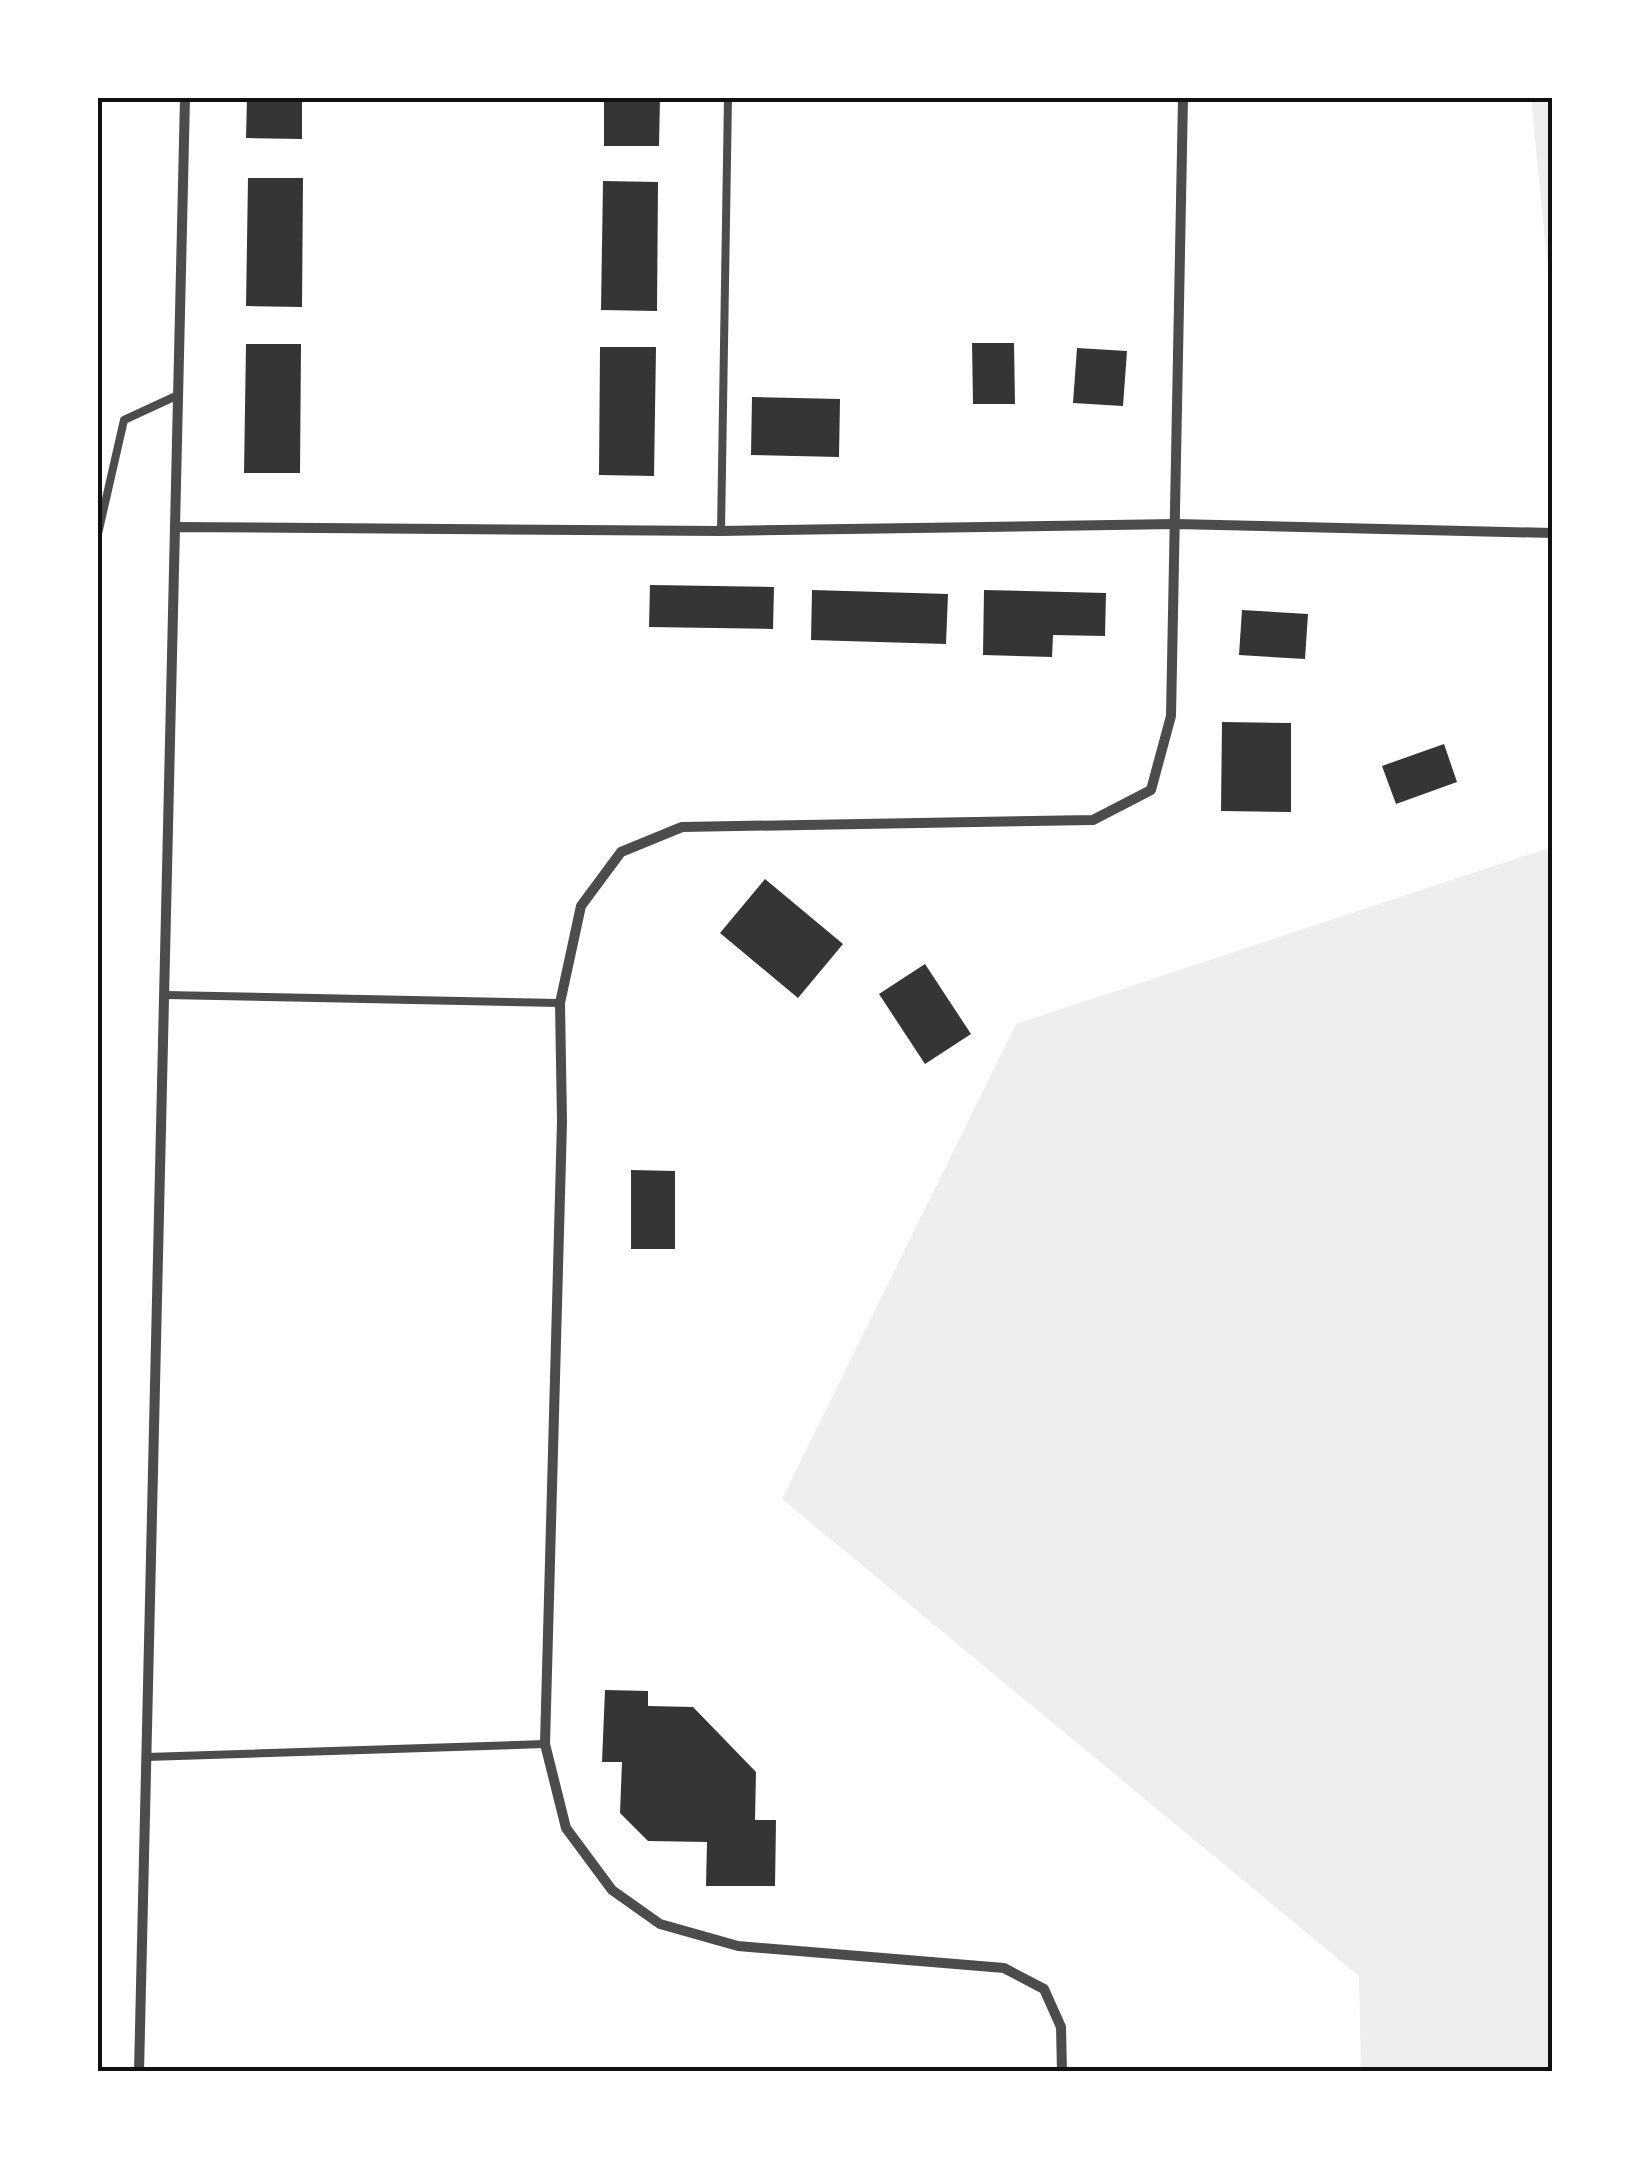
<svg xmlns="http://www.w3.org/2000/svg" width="1650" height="2169" font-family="Arial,sans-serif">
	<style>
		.green { fill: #eee }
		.building { fill: #353535 }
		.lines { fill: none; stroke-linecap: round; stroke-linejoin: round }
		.service { stroke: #4c4c4c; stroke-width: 8 }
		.minor { stroke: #4c4c4c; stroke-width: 10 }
		.neatline { fill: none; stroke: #111; stroke-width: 4 }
	</style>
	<rect width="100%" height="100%" fill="#fff"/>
	<g class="green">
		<polygon points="1531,98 1552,98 1552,311"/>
		<polygon points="1552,847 1552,2071 1361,2071 1359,1976 782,1499 1016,1024"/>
	</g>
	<g class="building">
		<polygon points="247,98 302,98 302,139 246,138"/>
		<polygon points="604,98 660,98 659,146 604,146"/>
		<polygon points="248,178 303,178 302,307 246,306"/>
		<polygon points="603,181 658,182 657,311 601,310"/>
		<polygon points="972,343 1014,343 1015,404 973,404"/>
		<polygon points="246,344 301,344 300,473 244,473"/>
		<polygon points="600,347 656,347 654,476 599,475"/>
		<polygon points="1077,348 1127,351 1123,406 1073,403"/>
		<polygon points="752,397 840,399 839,457 751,455"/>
		<polygon points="650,585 774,587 773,629 649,627"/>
		<polygon points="812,590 948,594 946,644 811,640"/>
		<polygon points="984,590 1106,593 1105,636 1053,635 1052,657 983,655"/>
		<polygon points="1242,610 1308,614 1305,659 1239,655"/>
		<polygon points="1222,722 1291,723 1291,812 1221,811"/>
		<polygon points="1444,744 1457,782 1396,804 1382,766"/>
		<polygon points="765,879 843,944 798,998 720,933"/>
		<polygon points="925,964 971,1034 925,1064 879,994"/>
		<polygon points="631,1170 675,1171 675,1249 631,1249"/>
		<polygon points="605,1690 648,1691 648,1706 693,1707 756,1772 755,1820 776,1820 775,1886 706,1886 707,1842 648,1841 620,1813 622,1762 602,1762"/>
	</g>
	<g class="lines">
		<g class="service">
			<polyline points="721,531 728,98"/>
			<polyline points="98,534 124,420 176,396"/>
			<polyline points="165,995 560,1003"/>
			<polyline points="147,1757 545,1744"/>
		</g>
		<g class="minor">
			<polyline points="175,527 185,98"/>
			<polyline points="139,2072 175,527 721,531 1176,524 1552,533"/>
			<polyline points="1062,2072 1061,2027 1044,1989 1004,1968 738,1946 660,1924 612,1890 566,1828 545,1744 562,1122 560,1003 581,906 621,852 682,827 1093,820 1151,790 1171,716 1183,98"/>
		</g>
	</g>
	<rect width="1650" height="2169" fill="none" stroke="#ffffff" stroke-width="200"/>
	<rect x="100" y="100" width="1450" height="1969" class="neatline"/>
</svg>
